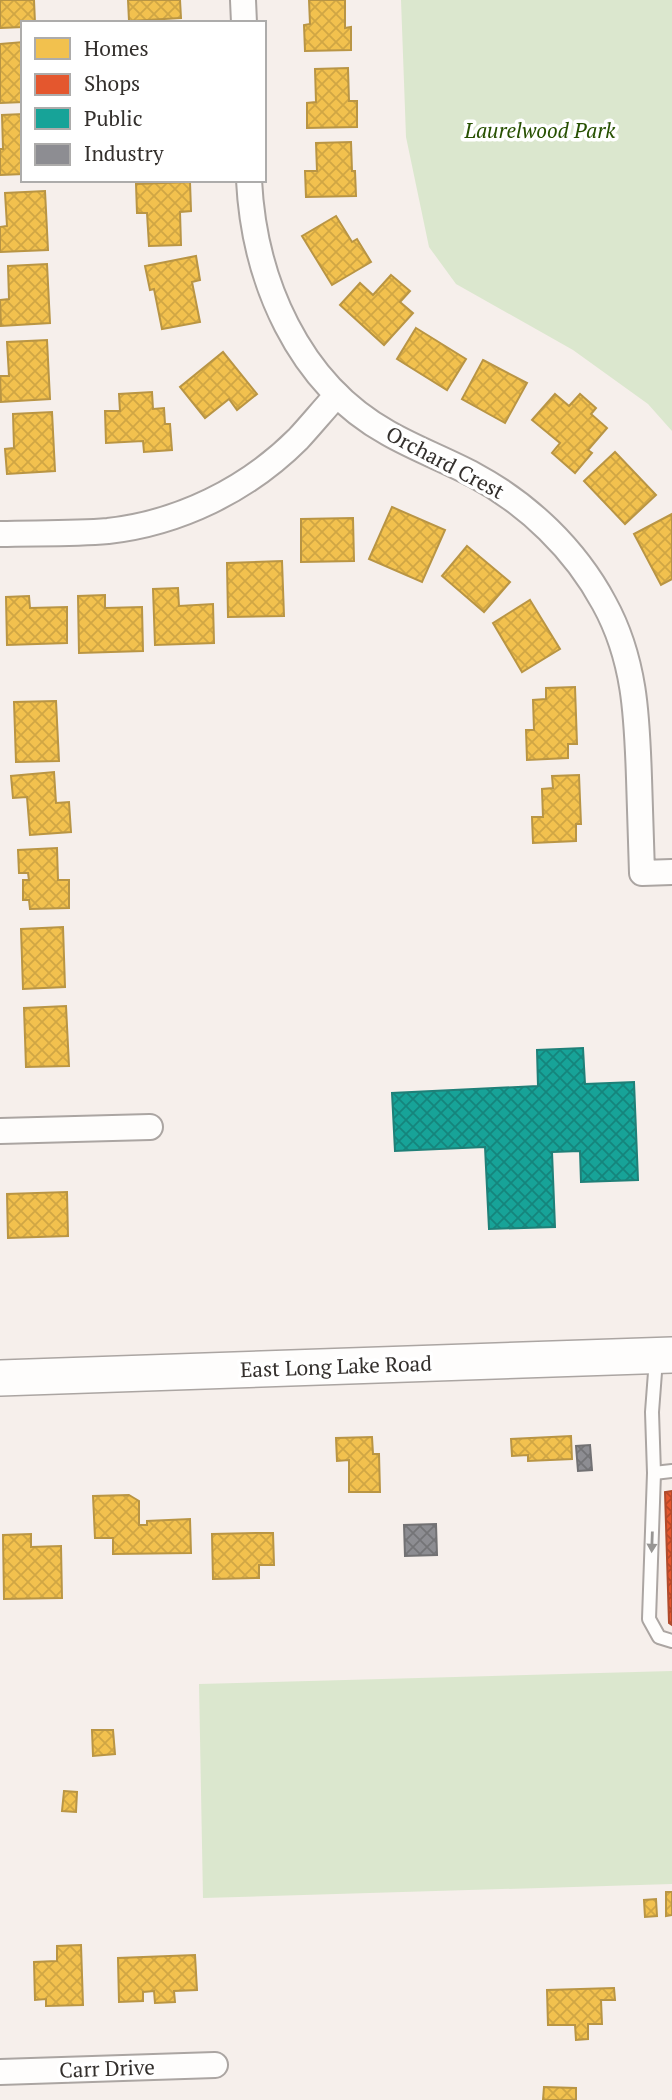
<svg xmlns="http://www.w3.org/2000/svg" width="672" height="2100" font-family="'PT Serif',serif">
	<style>
		.green { fill: #dbe7ce }
		.homes { fill: url(#homes-cross-hatch); stroke: #b99544; stroke-width: 2 }
		.shops { fill: url(#shops-cross-hatch); stroke: #af4b2d; stroke-width: 2 }
		.public { fill: url(#public-cross-hatch); stroke: #1f8078; stroke-width: 2 }
		.industry { fill: url(#industry-cross-hatch); stroke: #727173; stroke-width: 2 }
		.lines { fill: none; stroke-linecap: round; stroke-linejoin: round }
		.lane-casing { stroke: #aba5a2; stroke-width: 16 }
		.street-casing { stroke: #aba5a2; stroke-width: 28 }
		.secondary-casing { stroke: #aba5a2; stroke-width: 38 }
		.lane { stroke: #fefdfc; stroke-width: 12 }
		.street { stroke: #fefdfc; stroke-width: 24 }
		.secondary { stroke: #fefdfc; stroke-width: 35 }
		.oneway { fill: #989694 }
		.labels { text-anchor: middle; stroke-width: 7; stroke-linejoin: round; paint-order: stroke }
		.park-label { font-size: 21px; font-style: italic; fill: #275001; stroke: #fff }
		.street-label { font-size: 21px; fill: #332f2c; stroke: #fff }
	</style>
	<defs>
		<pattern id="homes-cross-hatch" width="8" height="8" patternUnits="userSpaceOnUse" patternTransform="scale(1.75)"><rect width="8" height="8" fill="#f2c14e"/><path d="M0 0l8 8M0 8l8-8" fill="none" stroke="#d0a644"/></pattern>
		<pattern id="shops-cross-hatch" width="8" height="8" patternUnits="userSpaceOnUse" patternTransform="scale(1.75)"><rect width="8" height="8" fill="#e4572e"/><path d="M0 0l8 8M0 8l8-8" fill="none" stroke="#b94827"/></pattern>
		<pattern id="public-cross-hatch" width="8" height="8" patternUnits="userSpaceOnUse" patternTransform="scale(1.75)"><rect width="8" height="8" fill="#17a398"/><path d="M0 0l8 8M0 8l8-8" fill="none" stroke="#15857c"/></pattern>
		<pattern id="industry-cross-hatch" width="8" height="8" patternUnits="userSpaceOnUse" patternTransform="scale(1.75)"><rect width="8" height="8" fill="#8d8d92"/><path d="M0 0l8 8M0 8l8-8" fill="none" stroke="#747477"/></pattern>
	</defs>
	<rect width="100%" height="100%" fill="#f6efeb"/>
	<g class="green">
		<polygon points="401,0 672,0 672,431 648,404 573,350 456,284 429,247 406,137"/>
		<polygon points="672,1671 672,1884 203,1898 199,1684"/>
	</g>
	<g class="homes">
		<polygon points="0,0 34,0 35,23 23,23 23,27 0,28"/>
		<polygon points="128,0 180,0 181,18 129,21"/>
		<polygon points="309,0 345,0 345,28 351,27 351,50 305,51 304,25 310,24"/>
		<polygon points="23,42 23,102 0,103 0,44"/>
		<polygon points="348,68 349,101 357,101 357,127 307,128 307,103 316,102 315,69"/>
		<polygon points="23,114 23,174 0,175 0,149 3,149 2,115"/>
		<polygon points="351,142 352,171 355,171 356,196 306,197 305,171 317,171 316,143"/>
		<polygon points="190,182 191,211 180,212 181,245 149,246 147,213 137,213 136,184"/>
		<polygon points="45,191 48,250 0,252 0,227 7,226 5,193"/>
		<polygon points="336,216 352,242 357,239 371,262 332,285 302,236"/>
		<polygon points="196,256 200,280 192,282 200,322 162,329 154,289 150,290 145,266"/>
		<polygon points="47,264 50,323 1,326 0,300 9,299 8,266"/>
		<polygon points="391,275 410,291 400,302 413,313 384,345 340,305 360,283 373,295"/>
		<polygon points="416,328 466,359 447,390 397,359"/>
		<polygon points="47,340 50,399 1,402 0,376 9,376 7,342"/>
		<polygon points="223,352 257,394 237,410 229,399 205,418 180,387"/>
		<polygon points="483,360 527,383 505,423 462,399"/>
		<polygon points="152,392 153,409 164,408 165,424 170,424 172,450 144,452 143,441 106,443 105,411 120,411 119,394"/>
		<polygon points="555,394 569,406 580,394 596,408 591,414 607,428 588,450 592,453 575,473 552,453 560,443 532,420"/>
		<polygon points="52,412 55,471 7,474 5,449 14,448 13,414"/>
		<polygon points="615,452 656,495 625,524 584,481"/>
		<polygon points="392,507 445,530 422,582 369,559"/>
		<polygon points="672,514 672,579 661,585 634,534"/>
		<polygon points="353,518 354,561 301,562 301,519"/>
		<polygon points="467,546 510,582 484,612 442,576"/>
		<polygon points="282,561 284,616 228,617 227,563"/>
		<polygon points="178,588 179,606 213,604 214,643 155,645 153,589"/>
		<polygon points="105,595 105,608 142,607 143,651 79,653 78,596"/>
		<polygon points="29,596 30,608 67,607 67,643 7,645 6,597"/>
		<polygon points="530,600 560,649 522,672 493,623"/>
		<polygon points="575,687 577,744 568,744 568,758 527,760 526,730 534,730 533,700 546,699 546,688"/>
		<polygon points="56,701 59,761 16,762 14,702"/>
		<polygon points="54,772 56,803 69,802 71,832 30,835 27,797 13,798 11,776"/>
		<polygon points="579,775 581,824 576,824 576,841 533,843 532,817 543,817 542,789 553,788 552,776"/>
		<polygon points="57,848 58,880 69,880 69,908 30,909 29,900 23,900 23,880 29,880 28,873 19,873 18,850"/>
		<polygon points="63,927 65,987 23,989 21,929"/>
		<polygon points="66,1006 69,1066 26,1067 24,1008"/>
		<polygon points="67,1192 68,1236 8,1238 7,1194"/>
		<polygon points="571,1436 572,1459 528,1461 528,1455 512,1456 511,1439"/>
		<polygon points="372,1437 373,1454 379,1454 380,1492 349,1492 349,1460 337,1461 336,1438"/>
		<polygon points="129,1495 139,1501 139,1525 147,1525 147,1521 190,1519 191,1553 113,1554 113,1538 95,1538 93,1496"/>
		<polygon points="258,1533 273,1533 274,1565 259,1565 259,1578 213,1579 212,1534"/>
		<polygon points="31,1534 31,1547 61,1546 62,1598 4,1599 3,1535"/>
		<polygon points="92,1730 113,1730 115,1754 93,1756"/>
		<polygon points="64,1791 77,1792 76,1812 62,1811"/>
		<polygon points="666,1892 672,1892 672,1915 666,1916"/>
		<polygon points="656,1899 657,1916 645,1917 644,1900"/>
		<polygon points="81,1945 83,2005 46,2006 46,1999 35,2000 34,1962 57,1961 57,1946"/>
		<polygon points="195,1955 197,1990 174,1991 175,2002 155,2003 154,1991 143,1992 143,2001 119,2002 118,1958"/>
		<polygon points="614,1988 615,2000 601,2000 602,2024 588,2024 588,2039 576,2040 575,2025 548,2025 547,1990"/>
		<polygon points="544,2087 576,2088 576,2100 543,2100"/>
	</g>
	<polygon class="shops" points="672,1491 672,1625 669,1623 665,1492"/>
	<polygon class="public" points="583,1048 585,1084 634,1082 638,1180 581,1182 580,1151 552,1152 555,1227 489,1229 485,1147 395,1151 392,1093 538,1086 537,1050"/>
	<g class="industry">
		<polygon points="590,1445 592,1470 578,1471 576,1446"/>
		<polygon points="436,1524 437,1555 405,1556 404,1525"/>
	</g>
	<g class="lines">
		<defs>
			<g id="lane">
				<polyline points="656,1359 652,1412 654,1473 649,1619 659,1637 672,1641"/>
				<polyline points="654,1473 672,1471"/>
			</g>
			<g id="street">
				<polyline points="243,0 244,23"/>
				<path d="M249,180C254,280 298,383 388,433C416,449 446,460 474,475C528,504 575,549 604,603C635,659 637,716 639,778C640,809 641,841 642,873L672,872"/>
				<path d="M0,534C36,533 72,534 108,531C179,523 247,490 298,439C311,425 324,409 337,395"/>
				<polyline points="0,1131 150,1127"/>
				<polyline points="0,2072 215,2065"/>
			</g>
			<polyline id="secondary" points="0,1378 672,1355"/>
		</defs>
		<use href="#lane" class="lane-casing"/>
		<use href="#street" class="street-casing"/>
		<use href="#secondary" class="secondary-casing"/>
		<use href="#lane" class="lane"/>
		<use href="#street" class="street"/>
		<use href="#secondary" class="secondary"/>
	</g>
	<defs><path id="oneway-solid" d="M-6-.8H1V-3.2L6.5 0L1 3.2V.8H-6Z" transform="scale(1.75)"/></defs>
	<use class="oneway" href="#oneway-solid" transform="translate(652 1542) rotate(92)"/>
	<g class="labels">
		<g class="park-label">
			<text x="540" y="138">Laurelwood Park</text>
		</g>
		<g class="street-label">
			<text transform="translate(445 463) rotate(28)" y="7">Orchard Crest</text>
			<text transform="translate(336 1367) rotate(-2)" y="7">East Long Lake Road</text>
			<text transform="translate(107 2069) rotate(-2)" y="7">Carr Drive</text>
		</g>
	</g>
	<rect x="21" y="21" width="245" height="161" fill="#ffffff" stroke="#adacab" stroke-width="2"/>
	<rect x="35" y="38" width="35" height="21" fill="#f2c14e" stroke="#adacab" stroke-width="2"/>
	<text x="84" y="56" font-size="21" fill="#332f2c">Homes</text>
	<rect x="35" y="74" width="35" height="21" fill="#e4572e" stroke="#adacab" stroke-width="2"/>
	<text x="84" y="91" font-size="21" fill="#332f2c">Shops</text>
	<rect x="35" y="108" width="35" height="21" fill="#17a398" stroke="#adacab" stroke-width="2"/>
	<text x="84" y="126" font-size="21" fill="#332f2c">Public</text>
	<rect x="35" y="144" width="35" height="21" fill="#8d8d92" stroke="#adacab" stroke-width="2"/>
	<text x="84" y="161" font-size="21" fill="#332f2c">Industry</text>
</svg>
